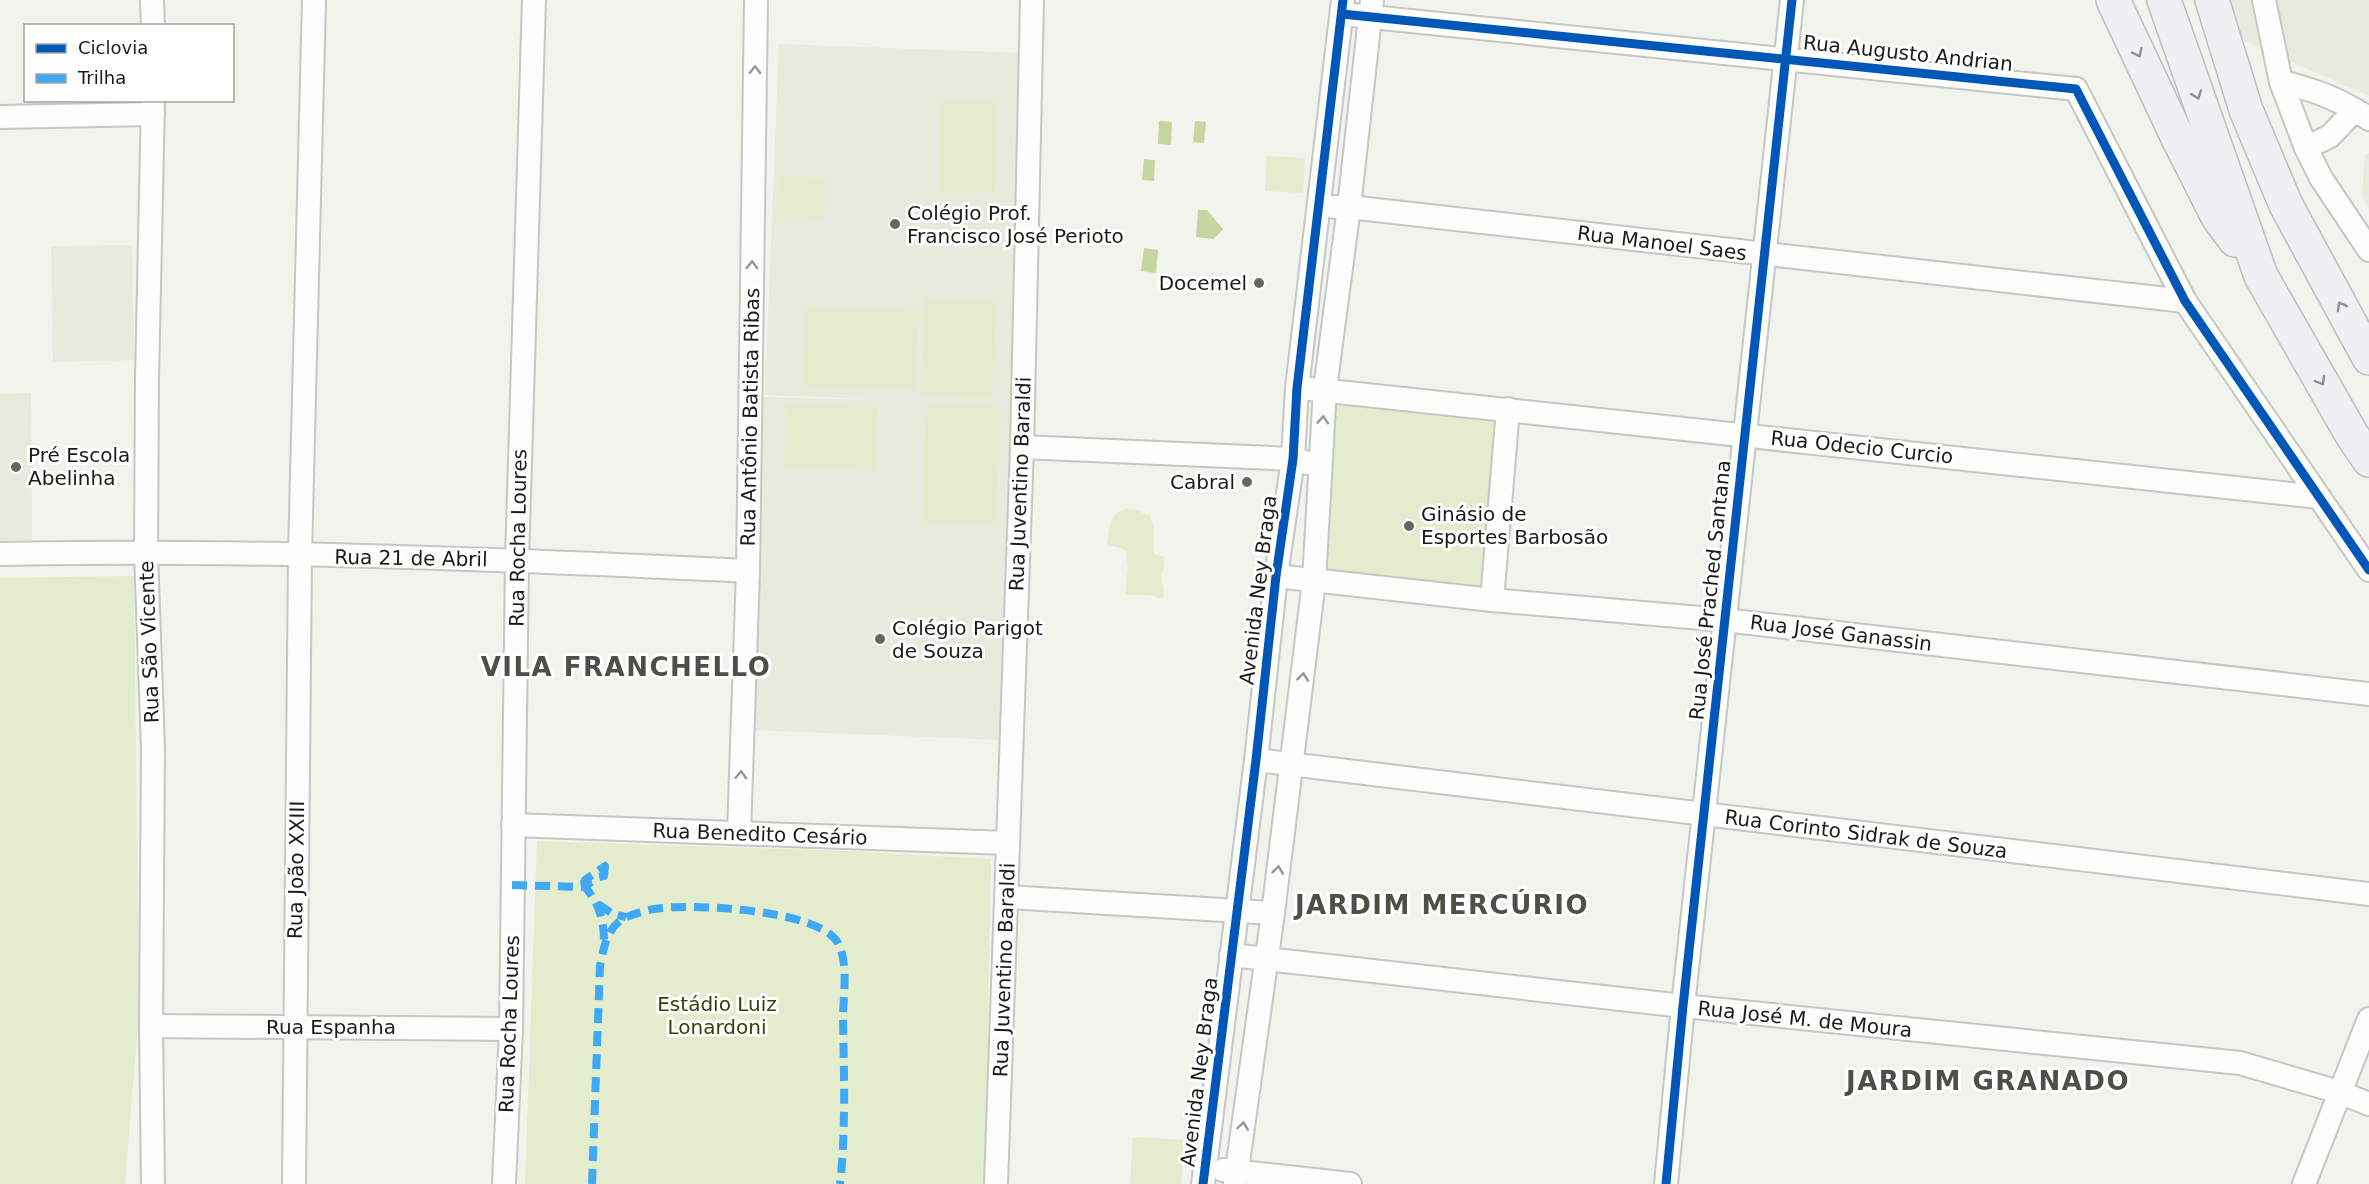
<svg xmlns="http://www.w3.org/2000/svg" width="2369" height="1184" font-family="'DejaVu Sans',sans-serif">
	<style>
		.built { fill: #e6ebdd }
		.green { fill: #e3eccd }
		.water { fill: #c7d5a1 }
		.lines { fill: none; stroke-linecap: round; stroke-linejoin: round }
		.minor-casing { stroke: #c6c7c3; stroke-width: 26 }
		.highway-casing { stroke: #bcbfc1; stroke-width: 36 }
		.minor { stroke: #fdfdfc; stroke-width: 22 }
		.highway { stroke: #eef0f3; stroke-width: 33 }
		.quiet { stroke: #3fa9f5; stroke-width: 8; stroke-dasharray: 15 8; stroke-linecap: butt }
		.cycleway-casing { stroke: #fff; stroke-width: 13 }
		.cycleway { stroke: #0057b8; stroke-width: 9 }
		.oneway { stroke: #8e9090 }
		.oneway2 { stroke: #969795 }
		.poi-dot { fill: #656762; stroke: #fff; stroke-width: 2 }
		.labels { text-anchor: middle; stroke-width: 6; stroke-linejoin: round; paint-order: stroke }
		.street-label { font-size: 20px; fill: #191b17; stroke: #fff }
		.poi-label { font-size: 20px; fill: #191b17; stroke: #fff; text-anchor: start }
		.park-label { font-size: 20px; fill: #35410a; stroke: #fff }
		.district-label { font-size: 26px; font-weight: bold; letter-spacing: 1.5px; fill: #4e5047; stroke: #fff }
	</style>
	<rect width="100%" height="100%" fill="#f1f3ed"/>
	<g class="built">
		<polygon points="2222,0 2369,0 2369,96 2201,22"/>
		<polygon points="779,44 1024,53 1003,740 749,730 764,397 885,400 765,395"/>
		<polygon points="2369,153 2369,209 2362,196 2365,154"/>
		<polygon points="132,245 134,360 53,362 51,246"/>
		<polygon points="31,393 32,540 0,541 0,394"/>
	</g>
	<g class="green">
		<polygon points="942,101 997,102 994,192 939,190"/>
		<polygon points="1267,156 1305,158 1303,193 1265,191"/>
		<polygon points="778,177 825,178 824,218 777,216"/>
		<polygon points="925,298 995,300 992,398 920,396"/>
		<polygon points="806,307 919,311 916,390 804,386"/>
		<polygon points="1332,396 1503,412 1488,594 1318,578"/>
		<polygon points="786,404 878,408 875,471 784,467"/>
		<polygon points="927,404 1001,407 996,524 923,522"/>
		<path d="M1126,509L1136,510L1150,516L1154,527V554L1164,557C1166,564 1164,566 1162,573C1160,582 1166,591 1163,599L1150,595H1125L1128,568L1126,551C1120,546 1113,548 1107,543C1111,527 1108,513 1126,509Z"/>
		<polygon points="134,576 139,1013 125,1184 0,1184 0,578"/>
		<polygon points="537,841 843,851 991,859 985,1184 525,1184"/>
		<polygon points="1133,1137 1184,1140 1181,1184 1130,1184"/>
	</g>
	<g class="water">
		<polygon points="1159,121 1172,122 1171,145 1158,144"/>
		<polygon points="1195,121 1206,122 1204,143 1193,142"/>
		<polygon points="1144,159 1155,160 1154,181 1142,180"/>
		<polygon points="1198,210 1207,210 1223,229 1214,239 1196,237"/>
		<polygon points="1144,248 1158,250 1156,273 1141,271"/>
	</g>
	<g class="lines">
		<defs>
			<g id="minor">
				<polyline points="152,0 153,26"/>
				<polyline points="2264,0 2281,82 2306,148 2321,178 2369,250"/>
				<polyline points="1342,14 2076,89 2185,301 2369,570"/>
				<path d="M2281,82C2313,89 2342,100 2369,119"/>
				<polyline points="153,100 147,379 146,553 153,749 151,1026 153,1184"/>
				<polyline points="0,117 153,114"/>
				<polyline points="2306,148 2330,136 2352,113 2362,114"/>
				<polyline points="1334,207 1349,207 2185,301"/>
				<polyline points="1310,389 2319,497"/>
				<polyline points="1022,447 1293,459 1308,463"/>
				<path d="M0,554C249,549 499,559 748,571"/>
				<polyline points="1276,576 1492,600 1724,620 2369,694"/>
				<polyline points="1492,600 1508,409"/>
				<polyline points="1256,760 2369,894"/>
				<polyline points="513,825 1008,843"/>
				<polyline points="739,833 748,571 756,0"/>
				<polyline points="1007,897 1273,913"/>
				<polyline points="1231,955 1683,1006 2240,1063 2339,1092 2369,1104"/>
				<polyline points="151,1026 511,1029"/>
				<polyline points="1223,1170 1350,1184"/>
				<polyline points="294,1184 300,555 314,0"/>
				<polyline points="504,1184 511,1029 517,560 534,0"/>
				<polyline points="996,1184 1022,447 1032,0"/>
				<polyline points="1203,1184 1256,760 1276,576 1293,459 1297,388 1343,0"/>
				<polyline points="1235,1184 1273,913 1314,581 1325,389 1349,207 1372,0"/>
				<polyline points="1666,1184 1683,1006 1792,0"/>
				<polyline points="2304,1184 2369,1019"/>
			</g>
			<g id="highway">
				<polyline points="2113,0 2177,136 2218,217 2235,240"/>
				<polyline points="2164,0 2261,276 2352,435 2369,460"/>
				<polyline points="2212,0 2246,110 2286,205 2369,358"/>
			</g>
		</defs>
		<use href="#minor" class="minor-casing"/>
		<use href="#highway" class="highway-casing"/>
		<use href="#minor" class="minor"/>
		<use href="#highway" class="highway"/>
		<g class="quiet">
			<polygon points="605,866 604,876 585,880"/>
			<polyline points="584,880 585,887 596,878"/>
			<path d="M512,885L585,887C599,903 604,920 604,941"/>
			<polyline points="598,904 613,914 626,917"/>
			<path d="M592,1184L600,966C603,951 606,931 620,921C628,915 643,911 654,909C689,903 819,909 838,943C849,964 843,996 843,1019C844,1074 846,1130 840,1184"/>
		</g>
		<defs>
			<g id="cycleway">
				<polyline points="1342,14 2076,89 2185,301 2369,570"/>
				<polyline points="1203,1184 1256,760 1276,576 1293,459 1297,388 1343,0"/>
				<polyline points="1666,1184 1683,1006 1792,0"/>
			</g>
		</defs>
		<use href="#cycleway" class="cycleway-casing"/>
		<use href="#cycleway" class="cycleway"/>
	</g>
	<defs><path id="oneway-chevron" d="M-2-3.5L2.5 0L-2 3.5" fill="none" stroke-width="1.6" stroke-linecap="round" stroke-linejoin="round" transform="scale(1.5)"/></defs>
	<g class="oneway">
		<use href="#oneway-chevron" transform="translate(2138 53) rotate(65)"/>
		<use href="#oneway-chevron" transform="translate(2197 95) rotate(70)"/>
		<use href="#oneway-chevron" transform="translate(2341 306) rotate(-119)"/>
		<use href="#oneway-chevron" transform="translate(2321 381) rotate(60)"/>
	</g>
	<g class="oneway2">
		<use href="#oneway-chevron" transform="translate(755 70) rotate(-89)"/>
		<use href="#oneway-chevron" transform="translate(752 265) rotate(-89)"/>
		<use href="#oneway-chevron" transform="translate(1323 420) rotate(-86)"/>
		<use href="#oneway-chevron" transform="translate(1303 677) rotate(-83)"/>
		<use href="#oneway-chevron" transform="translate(741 775) rotate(-88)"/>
		<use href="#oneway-chevron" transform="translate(1278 870) rotate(-83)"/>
		<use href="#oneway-chevron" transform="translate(1243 1126) rotate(-82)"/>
	</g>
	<g class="poi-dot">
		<circle cx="895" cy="224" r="6"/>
		<circle cx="1259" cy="283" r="6"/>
		<circle cx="16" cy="467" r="6"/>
		<circle cx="1247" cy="482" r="6"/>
		<circle cx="1409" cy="526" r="6"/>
		<circle cx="880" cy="639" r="6"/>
	</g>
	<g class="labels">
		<g class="street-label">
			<text transform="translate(1908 53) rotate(6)" y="7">Rua Augusto Andrian</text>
			<text transform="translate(1662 243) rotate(7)" y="7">Rua Manoel Saes</text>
			<text transform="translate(750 417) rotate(-89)" y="7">Rua Antônio Batista Ribas</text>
			<text transform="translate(1862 447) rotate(6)" y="7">Rua Odecio Curcio</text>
			<text transform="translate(1020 484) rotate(-88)" y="7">Rua Juventino Baraldi</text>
			<text transform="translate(518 538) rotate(-89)" y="7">Rua Rocha Loures</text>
			<text transform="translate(411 558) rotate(1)" y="7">Rua 21 de Abril</text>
			<text transform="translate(1258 590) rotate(-83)" y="7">Avenida Ney Braga</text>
			<text transform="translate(1710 590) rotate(-84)" y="7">Rua José Prached Santana</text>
			<text transform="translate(1841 633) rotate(7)" y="7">Rua José Ganassin</text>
			<text transform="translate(149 642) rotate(-92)" y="7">Rua São Vicente</text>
			<text transform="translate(760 834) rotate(2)" y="7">Rua Benedito Cesário</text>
			<text transform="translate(1866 834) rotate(7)" y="7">Rua Corinto Sidrak de Souza</text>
			<text transform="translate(296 870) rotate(-89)" y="7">Rua João XXIII</text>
			<text transform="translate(1004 970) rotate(-88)" y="7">Rua Juventino Baraldi</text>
			<text transform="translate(1805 1019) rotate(6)" y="7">Rua José M. de Moura</text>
			<text transform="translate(509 1024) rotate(-88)" y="7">Rua Rocha Loures</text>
			<text x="331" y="1034">Rua Espanha</text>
			<text transform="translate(1199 1072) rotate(-83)" y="7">Avenida Ney Braga</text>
		</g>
		<g class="poi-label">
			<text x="907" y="220">Colégio Prof.<tspan x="907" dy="23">Francisco José Perioto</tspan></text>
			<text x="1247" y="290" text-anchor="end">Docemel</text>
			<text x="28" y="462">Pré Escola<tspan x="28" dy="23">Abelinha</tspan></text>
			<text x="1235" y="489" text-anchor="end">Cabral</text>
			<text x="1421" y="521">Ginásio de<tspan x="1421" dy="23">Esportes Barbosão</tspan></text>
			<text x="892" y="635">Colégio Parigot<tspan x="892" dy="23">de Souza</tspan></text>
		</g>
		<g class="park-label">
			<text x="717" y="1011">Estádio Luiz<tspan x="717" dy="23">Lonardoni</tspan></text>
		</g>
		<g class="district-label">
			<text x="626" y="676">VILA FRANCHELLO</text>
			<text x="1442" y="914">JARDIM MERCÚRIO</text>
			<text x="1988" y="1090">JARDIM GRANADO</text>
		</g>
	</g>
	<rect x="24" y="24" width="210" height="78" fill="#ffffff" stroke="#a3a4a2" stroke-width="1.5"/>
	<rect x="36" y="44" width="30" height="9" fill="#0057b8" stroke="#a3a4a2" stroke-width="1.5"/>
	<text x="78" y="54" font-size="18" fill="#191b17">Ciclovia</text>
	<rect x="36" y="74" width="30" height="9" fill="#3fa9f5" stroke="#a3a4a2" stroke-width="1.5"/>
	<text x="78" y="84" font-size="18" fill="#191b17">Trilha</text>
</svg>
